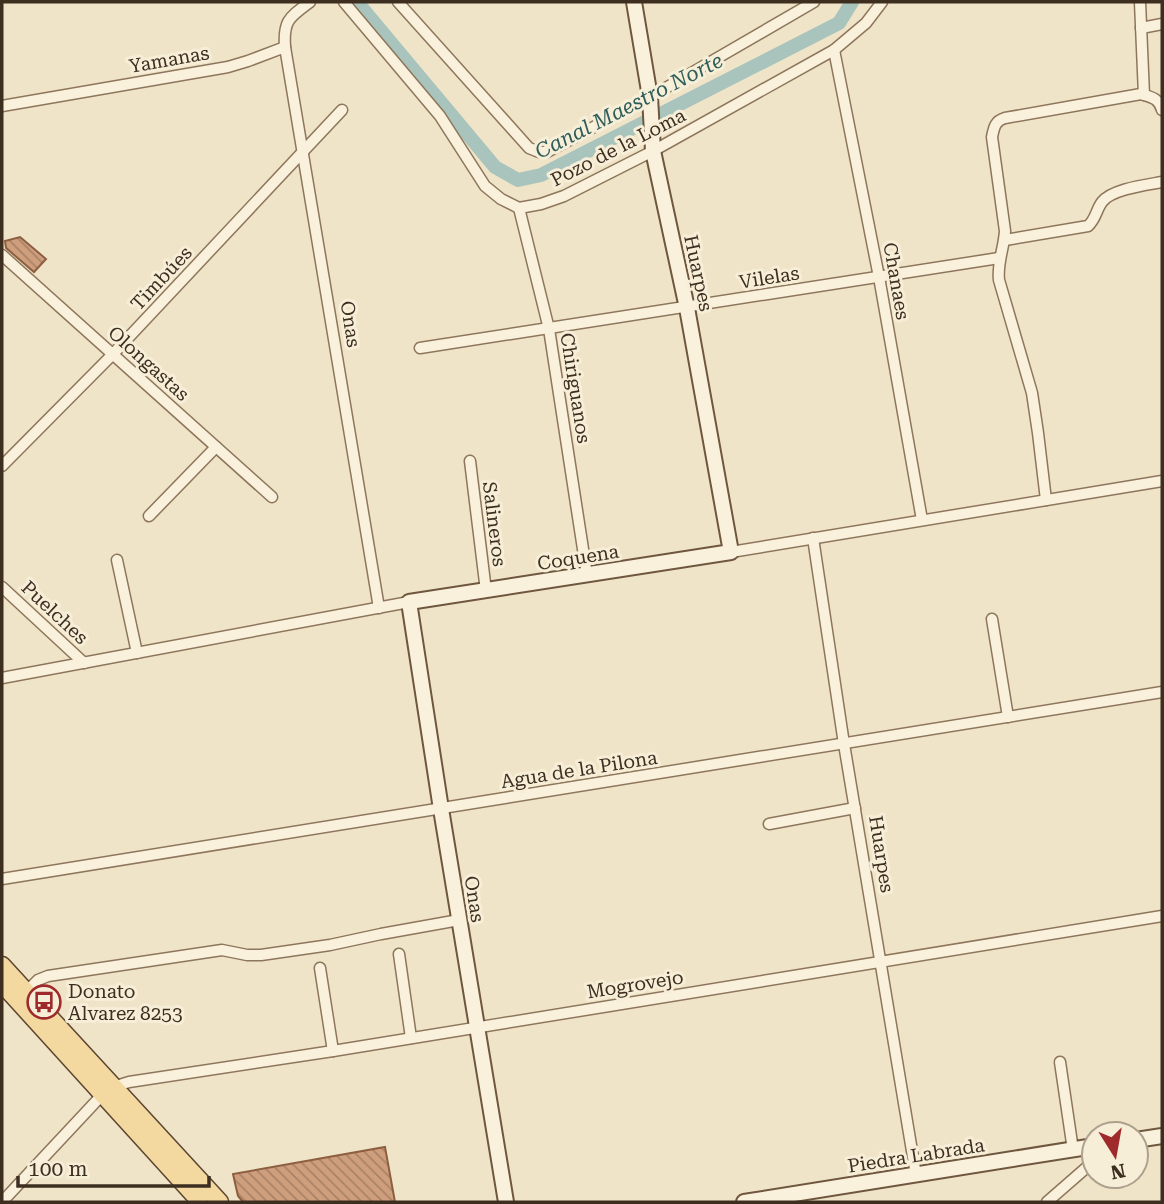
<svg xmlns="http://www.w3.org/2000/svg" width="1164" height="1204" font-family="'Roboto Serif',serif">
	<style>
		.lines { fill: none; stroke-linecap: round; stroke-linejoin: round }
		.canal { stroke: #a9c4bc; stroke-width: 14 }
		.building { fill: url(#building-back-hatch); stroke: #8d5f41; stroke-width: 2 }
		.street-casing { stroke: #8d765c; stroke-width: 13 }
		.secondary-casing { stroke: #6f573f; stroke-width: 18 }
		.primary-casing { stroke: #5b4430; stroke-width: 19 }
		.street { stroke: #faf1dc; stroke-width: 10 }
		.secondary { stroke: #faf1dc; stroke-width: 14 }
		.primary { stroke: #f3d9a0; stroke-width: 16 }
		.labels { text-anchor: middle; stroke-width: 6; stroke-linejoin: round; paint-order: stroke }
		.street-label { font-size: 19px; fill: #3d2e20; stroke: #f7eed8 }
		.poi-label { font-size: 19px; fill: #3d2e20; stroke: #f7eed8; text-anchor: start }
		.water-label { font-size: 21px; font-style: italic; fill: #2f5d5a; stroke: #f7eed8 }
	</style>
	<defs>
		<pattern id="building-back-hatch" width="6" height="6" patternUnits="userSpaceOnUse" patternTransform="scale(1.75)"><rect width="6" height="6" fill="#cf9f7d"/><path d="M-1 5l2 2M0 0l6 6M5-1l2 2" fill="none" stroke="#a98266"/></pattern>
	</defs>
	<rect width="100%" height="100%" fill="#f0e4c8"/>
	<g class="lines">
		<polyline class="canal" points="357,2 495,167 518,180 541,175 839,23 852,2"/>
	</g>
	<g class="building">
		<polygon points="20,237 46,259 34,272 6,248 5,241"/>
		<polygon points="385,1147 395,1202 243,1202 238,1196 233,1174"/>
	</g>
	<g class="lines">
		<defs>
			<g id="street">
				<path d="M310,2C290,17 283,20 285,47L379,608"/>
				<polyline points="344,2 440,116 485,186 501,199 519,208 541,204 564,196 653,151 834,50 866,23 882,2"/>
				<polyline points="398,2 529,148 539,152 547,152 650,97 814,2"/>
				<polyline points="1140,2 1144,95"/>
				<polyline points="1141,28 1162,24"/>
				<polyline points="834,50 879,277 922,520"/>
				<polyline points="2,106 228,67 248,61 285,47"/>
				<polyline points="519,208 549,329 587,575"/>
				<path d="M1005,240L1088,226C1096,219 1096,210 1102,202C1112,189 1146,185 1162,182"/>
				<polyline points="2,255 272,497"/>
				<polyline points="420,348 999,258"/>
				<polyline points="470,461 486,591"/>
				<polyline points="2,466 113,354 342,110"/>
				<path d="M1046,500L1038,433L1032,393L999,280C997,263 1004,248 1005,231L992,137C994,127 995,121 1005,118L1141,94C1151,97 1159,98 1162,110"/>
				<polyline points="149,516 216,447"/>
				<polyline points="813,538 844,744 916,1175"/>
				<polyline points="731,552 1162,481"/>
				<polyline points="117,560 137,653"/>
				<polyline points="2,587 84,663"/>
				<polyline points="992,619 1008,717"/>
				<polyline points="2,678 409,602"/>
				<polyline points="769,824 855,808"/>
				<polyline points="2,879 1162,692"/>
				<polyline points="399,954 411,1038"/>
				<polyline points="320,968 333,1051"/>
				<polyline points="26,992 38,980 48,976 222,950 247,955 261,955 330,945 381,934 459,920"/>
				<polyline points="1060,1062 1073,1150"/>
				<polyline points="2,1202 102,1095 113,1087 129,1082 333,1051 1162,916"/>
				<polyline points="1047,1202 1094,1161"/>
			</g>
			<g id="secondary">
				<polyline points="1136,1140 1162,1136"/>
				<polyline points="506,1202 441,809 409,602 731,552 687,308 653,151 650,97 634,2"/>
				<polyline points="744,1202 1094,1146"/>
			</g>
			<g id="primary">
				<polyline points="2,965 220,1202"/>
				<polyline points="2,984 200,1202"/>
			</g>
		</defs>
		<use href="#street" class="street-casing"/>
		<use href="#secondary" class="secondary-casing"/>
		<use href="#primary" class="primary-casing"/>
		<use href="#street" class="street"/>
		<use href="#secondary" class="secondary"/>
		<use href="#primary" class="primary"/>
	</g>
	<defs>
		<symbol id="bus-ring" viewBox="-11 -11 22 22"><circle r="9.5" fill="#f7eed8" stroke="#9e2a2b" stroke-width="1.5"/><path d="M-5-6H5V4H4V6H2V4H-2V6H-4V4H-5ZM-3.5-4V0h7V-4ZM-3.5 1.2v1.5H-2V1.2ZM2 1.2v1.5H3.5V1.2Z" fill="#9e2a2b"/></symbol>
	</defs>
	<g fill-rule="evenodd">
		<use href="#bus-ring" x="25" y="983" width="38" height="38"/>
	</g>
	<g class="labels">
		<g class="street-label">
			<text transform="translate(169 59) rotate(-10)" y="7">Yamanas</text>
			<text transform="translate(618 147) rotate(-27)" y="7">Pozo de la Loma</text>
			<text transform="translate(699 273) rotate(78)" y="7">Huarpes</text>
			<text transform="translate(769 277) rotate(-9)" y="7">Vilelas</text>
			<text transform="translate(161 278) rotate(-47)" y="7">Timbúes</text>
			<text transform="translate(897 281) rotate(80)" y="7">Chanaes</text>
			<text transform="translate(351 324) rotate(81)" y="7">Onas</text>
			<text transform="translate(149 363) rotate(42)" y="7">Olongastas</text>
			<text transform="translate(576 388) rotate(81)" y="7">Chiriguanos</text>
			<text transform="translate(495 524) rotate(83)" y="7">Salineros</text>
			<text transform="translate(578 557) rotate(-9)" y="7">Coquena</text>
			<text transform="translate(55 612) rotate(43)" y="7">Puelches</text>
			<text transform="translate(579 769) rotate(-9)" y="7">Agua de la Pilona</text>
			<text transform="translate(882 854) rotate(81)" y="7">Huarpes</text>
			<text transform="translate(475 899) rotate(81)" y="7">Onas</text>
			<text transform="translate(635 984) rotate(-9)" y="7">Mogrovejo</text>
			<text transform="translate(916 1155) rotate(-9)" y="7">Piedra Labrada</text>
		</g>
		<g class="poi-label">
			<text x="68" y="998">Donato<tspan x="68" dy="22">Alvarez 8253</tspan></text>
		</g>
		<g class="water-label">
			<text transform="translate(629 106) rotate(-27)" y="7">Canal Maestro Norte</text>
		</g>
	</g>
	<rect width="1164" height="1204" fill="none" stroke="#3d2e20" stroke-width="7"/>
	<g transform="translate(1115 1155) rotate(169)"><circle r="33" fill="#f7eed8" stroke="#ada18e" stroke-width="2"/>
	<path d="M0-5L12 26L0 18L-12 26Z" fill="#9e2a2b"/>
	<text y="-10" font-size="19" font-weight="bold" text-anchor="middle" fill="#3d2e20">N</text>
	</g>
	<path d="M18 1176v10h191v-10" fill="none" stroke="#3d2e20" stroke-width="3.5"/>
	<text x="28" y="1176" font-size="21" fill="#3d2e20" stroke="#f7eed8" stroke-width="5" paint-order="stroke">100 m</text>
</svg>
